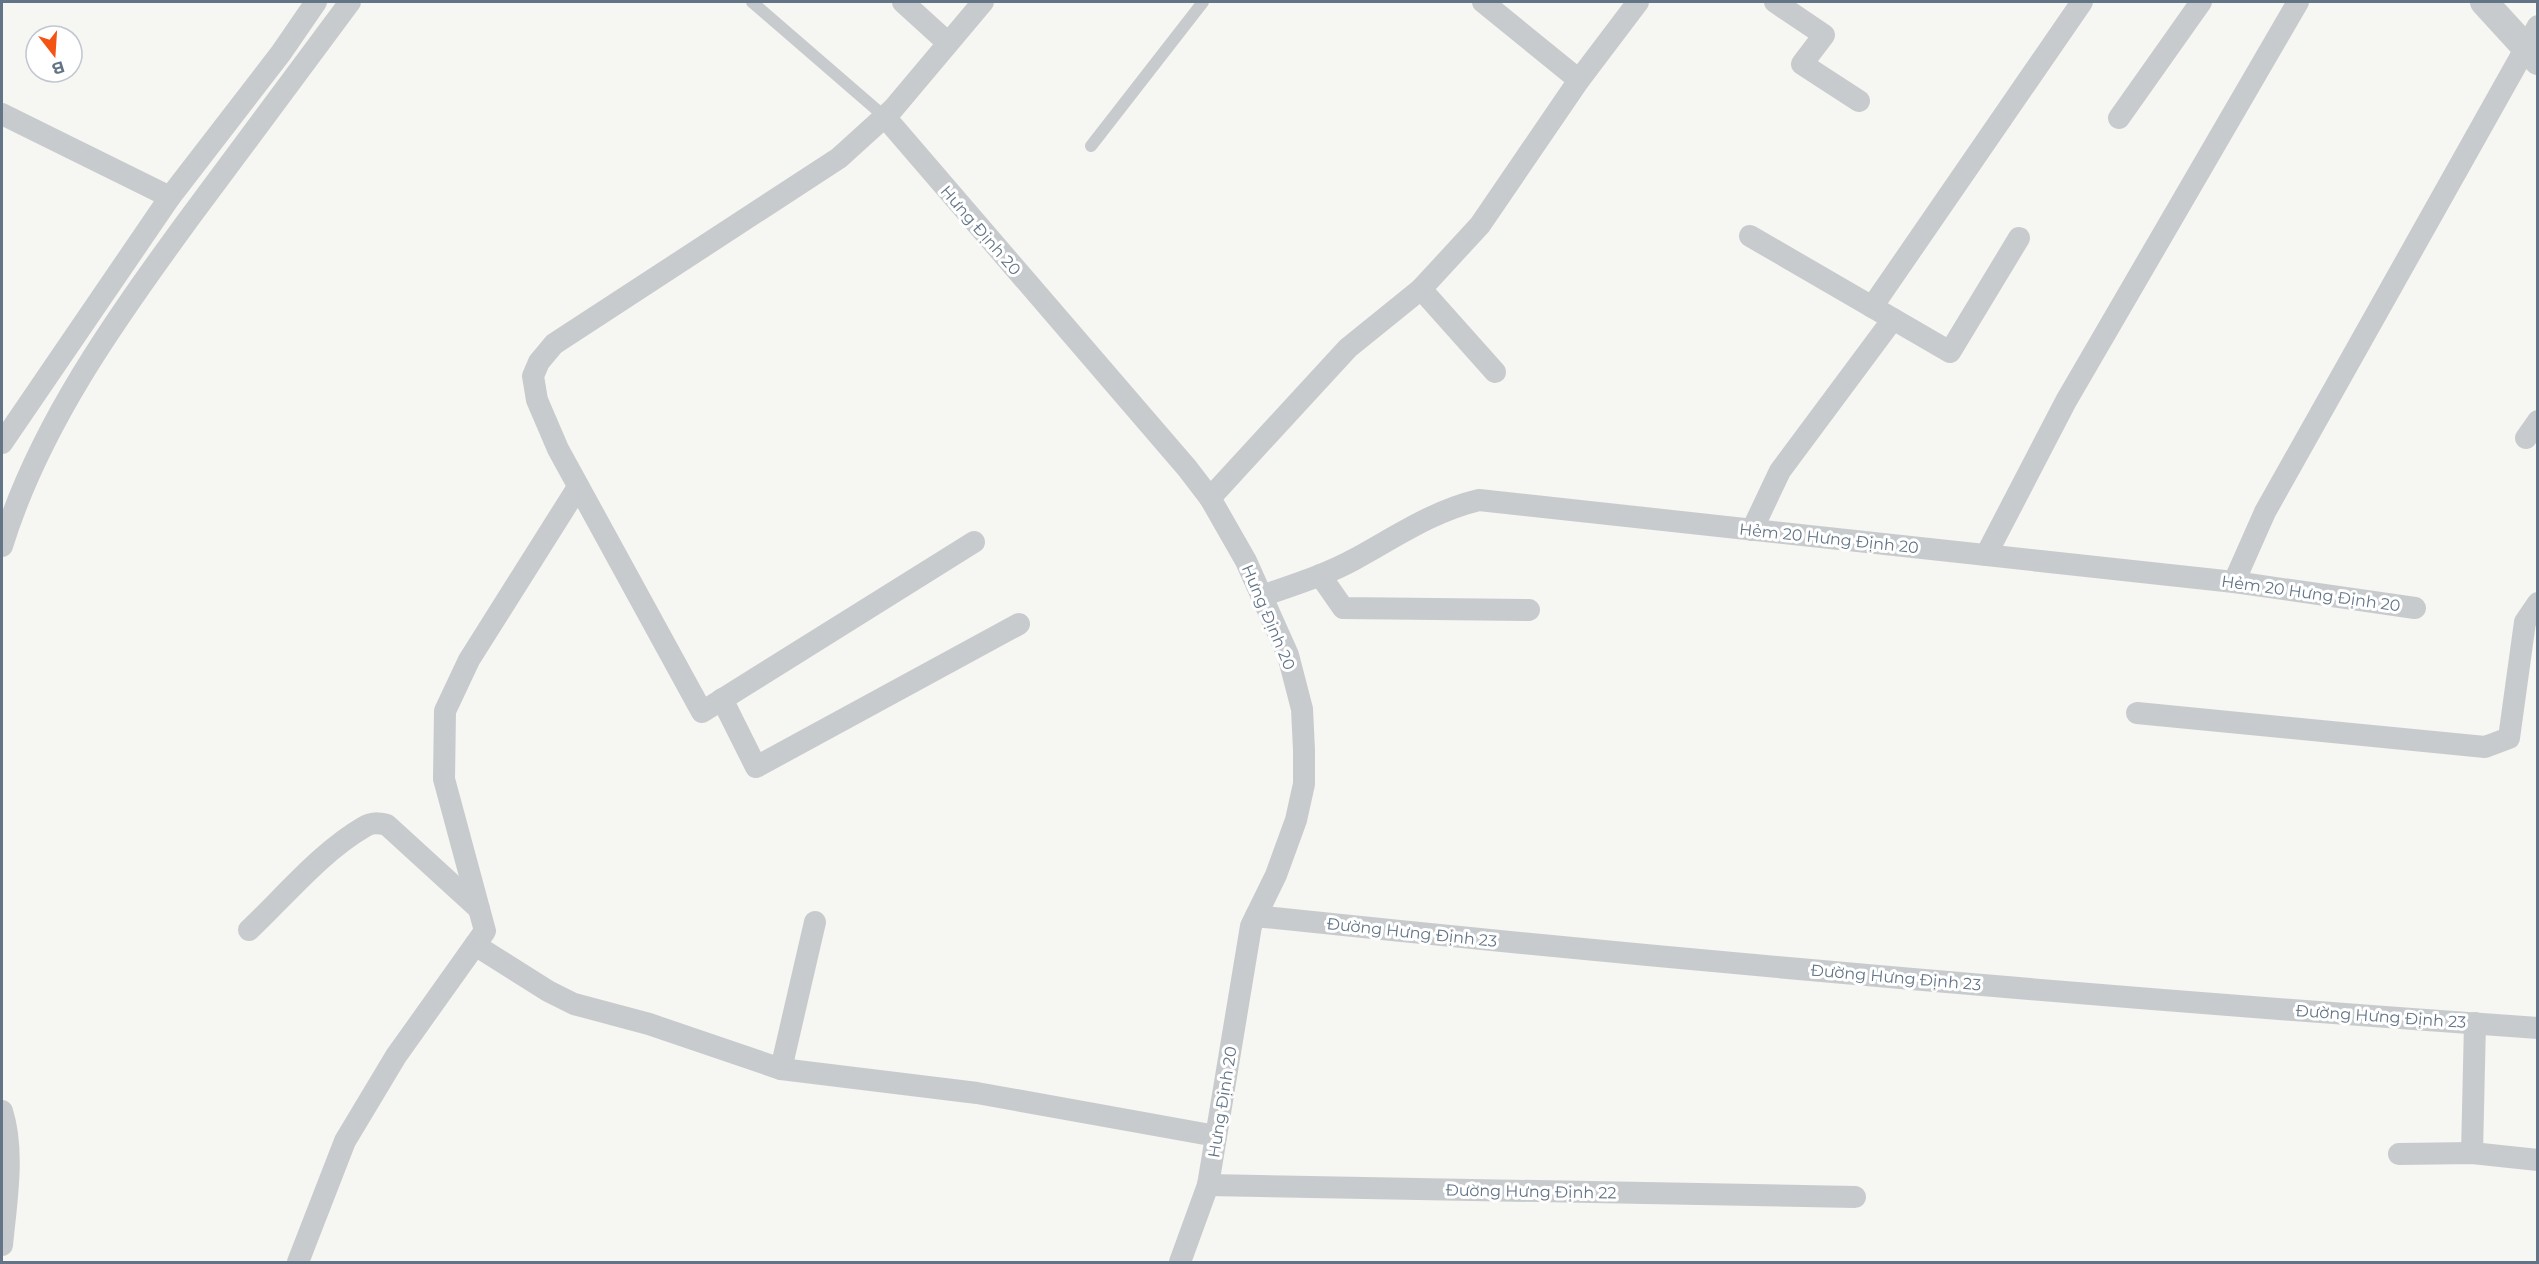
<svg xmlns="http://www.w3.org/2000/svg" width="2539" height="1264" font-family="Montserrat,sans-serif">
	<style>
		.lines { fill: none; stroke-linecap: round; stroke-linejoin: round }
		.service { stroke: #c8cbce; stroke-width: 12 }
		.minor { stroke: #c8cbce; stroke-width: 22 }
		.tertiary { stroke: #c8cbce; stroke-width: 28 }
		.labels { text-anchor: middle; stroke-width: 6; stroke-linejoin: round; paint-order: stroke }
		.street-label { font-size: 16px; fill: #627486; stroke: #fff }
	</style>
	<rect width="100%" height="100%" fill="#f6f6f2"/>
	<g class="lines">
		<g class="service">
			<polyline points="752,2 885,117"/>
			<polyline points="1091,146 1203,2"/>
		</g>
		<g class="minor">
			<polyline points="903,2 948,43"/>
			<polyline points="1483,2 1579,80"/>
			<polyline points="1775,2 1824,35 1802,64 1859,101"/>
			<polyline points="2,114 170,197"/>
			<polyline points="885,117 1187,468 1210,498 1246,561 1288,655 1302,709 1304,750 1304,784 1296,820 1276,875 1251,926 1208,1185 1180,1262"/>
			<polyline points="2119,118 2201,2"/>
			<polyline points="1750,236 1950,352 2019,238"/>
			<polyline points="1421,289 1495,372"/>
			<polyline points="1872,307 2082,2"/>
			<polyline points="2526,438 2538,421"/>
			<polyline points="2,443 170,197 281,53 316,2"/>
			<polyline points="1210,498 1348,348 1421,289 1480,225 1579,80 1638,2"/>
			<polyline points="1752,530 1780,471 1893,319"/>
			<polyline points="974,542 702,712 558,449 537,400 533,376 539,362 554,344 839,158 893,109 983,2"/>
			<path d="M2,546C39,426 115,320 188,220C242,147 296,74 350,2"/>
			<polyline points="1986,555 2066,401 2298,2"/>
			<polyline points="1320,575 1343,608 1529,610"/>
			<polyline points="2234,582 2265,512 2538,26"/>
			<path d="M1262,596C1293,585 1326,575 1355,559C1397,536 1433,511 1479,500L2234,582L2415,608"/>
			<polyline points="722,699 756,767 1019,624"/>
			<polyline points="2137,713 2485,747 2509,738 2525,622 2538,603"/>
			<path d="M1256,916C1682,961 2110,998 2538,1028"/>
			<path d="M249,930C285,896 321,852 364,827C372,822 378,823 387,825L479,909"/>
			<polyline points="475,945 548,991 574,1004 649,1024 781,1069 977,1093 1216,1136"/>
			<polyline points="781,1069 815,922"/>
			<path d="M2,1111C15,1152 6,1203 2,1245"/>
			<polyline points="2472,1153 2475,1023"/>
			<polyline points="2399,1154 2472,1153 2538,1160"/>
			<polyline points="1208,1185 1855,1197"/>
			<polyline points="298,1262 345,1141 396,1056 485,931 444,779 445,711 469,660 578,487"/>
		</g>
		<polyline class="tertiary" points="2484,2 2538,61"/>
	</g>
	<g class="labels">
		<g class="street-label">
			<text transform="translate(981 230) rotate(49)" y="6">Hưng Định 20</text>
			<text transform="translate(1829 538) rotate(6)" y="6">Hẻm 20 Hưng Định 20</text>
			<text transform="translate(2311 593) rotate(8)" y="6">Hẻm 20 Hưng Định 20</text>
			<text transform="translate(1269 617) rotate(67)" y="6">Hưng Định 20</text>
			<text transform="translate(1412 932) rotate(6)" y="6">Đường Hưng Định 23</text>
			<text transform="translate(1896 977) rotate(5)" y="6">Đường Hưng Định 23</text>
			<text transform="translate(2381 1016) rotate(4)" y="6">Đường Hưng Định 23</text>
			<text transform="translate(1222 1102) rotate(-81)" y="6">Hưng Định 20</text>
			<text transform="translate(1531 1191) rotate(1)" y="6">Đường Hưng Định 22</text>
		</g>
	</g>
	<rect width="2539" height="1264" fill="none" stroke="#627486" stroke-width="6"/>
	<g transform="translate(54 54) rotate(163)"><circle r="28" fill="#ffffff" stroke="#c0c7cf" stroke-width="1.5"/>
	<path d="M0-4.5L10 22L0 15L-10 22Z" fill="#f45314"/>
	<text y="-9" font-size="16" font-weight="bold" text-anchor="middle" fill="#627486">B</text>
	</g>
</svg>
